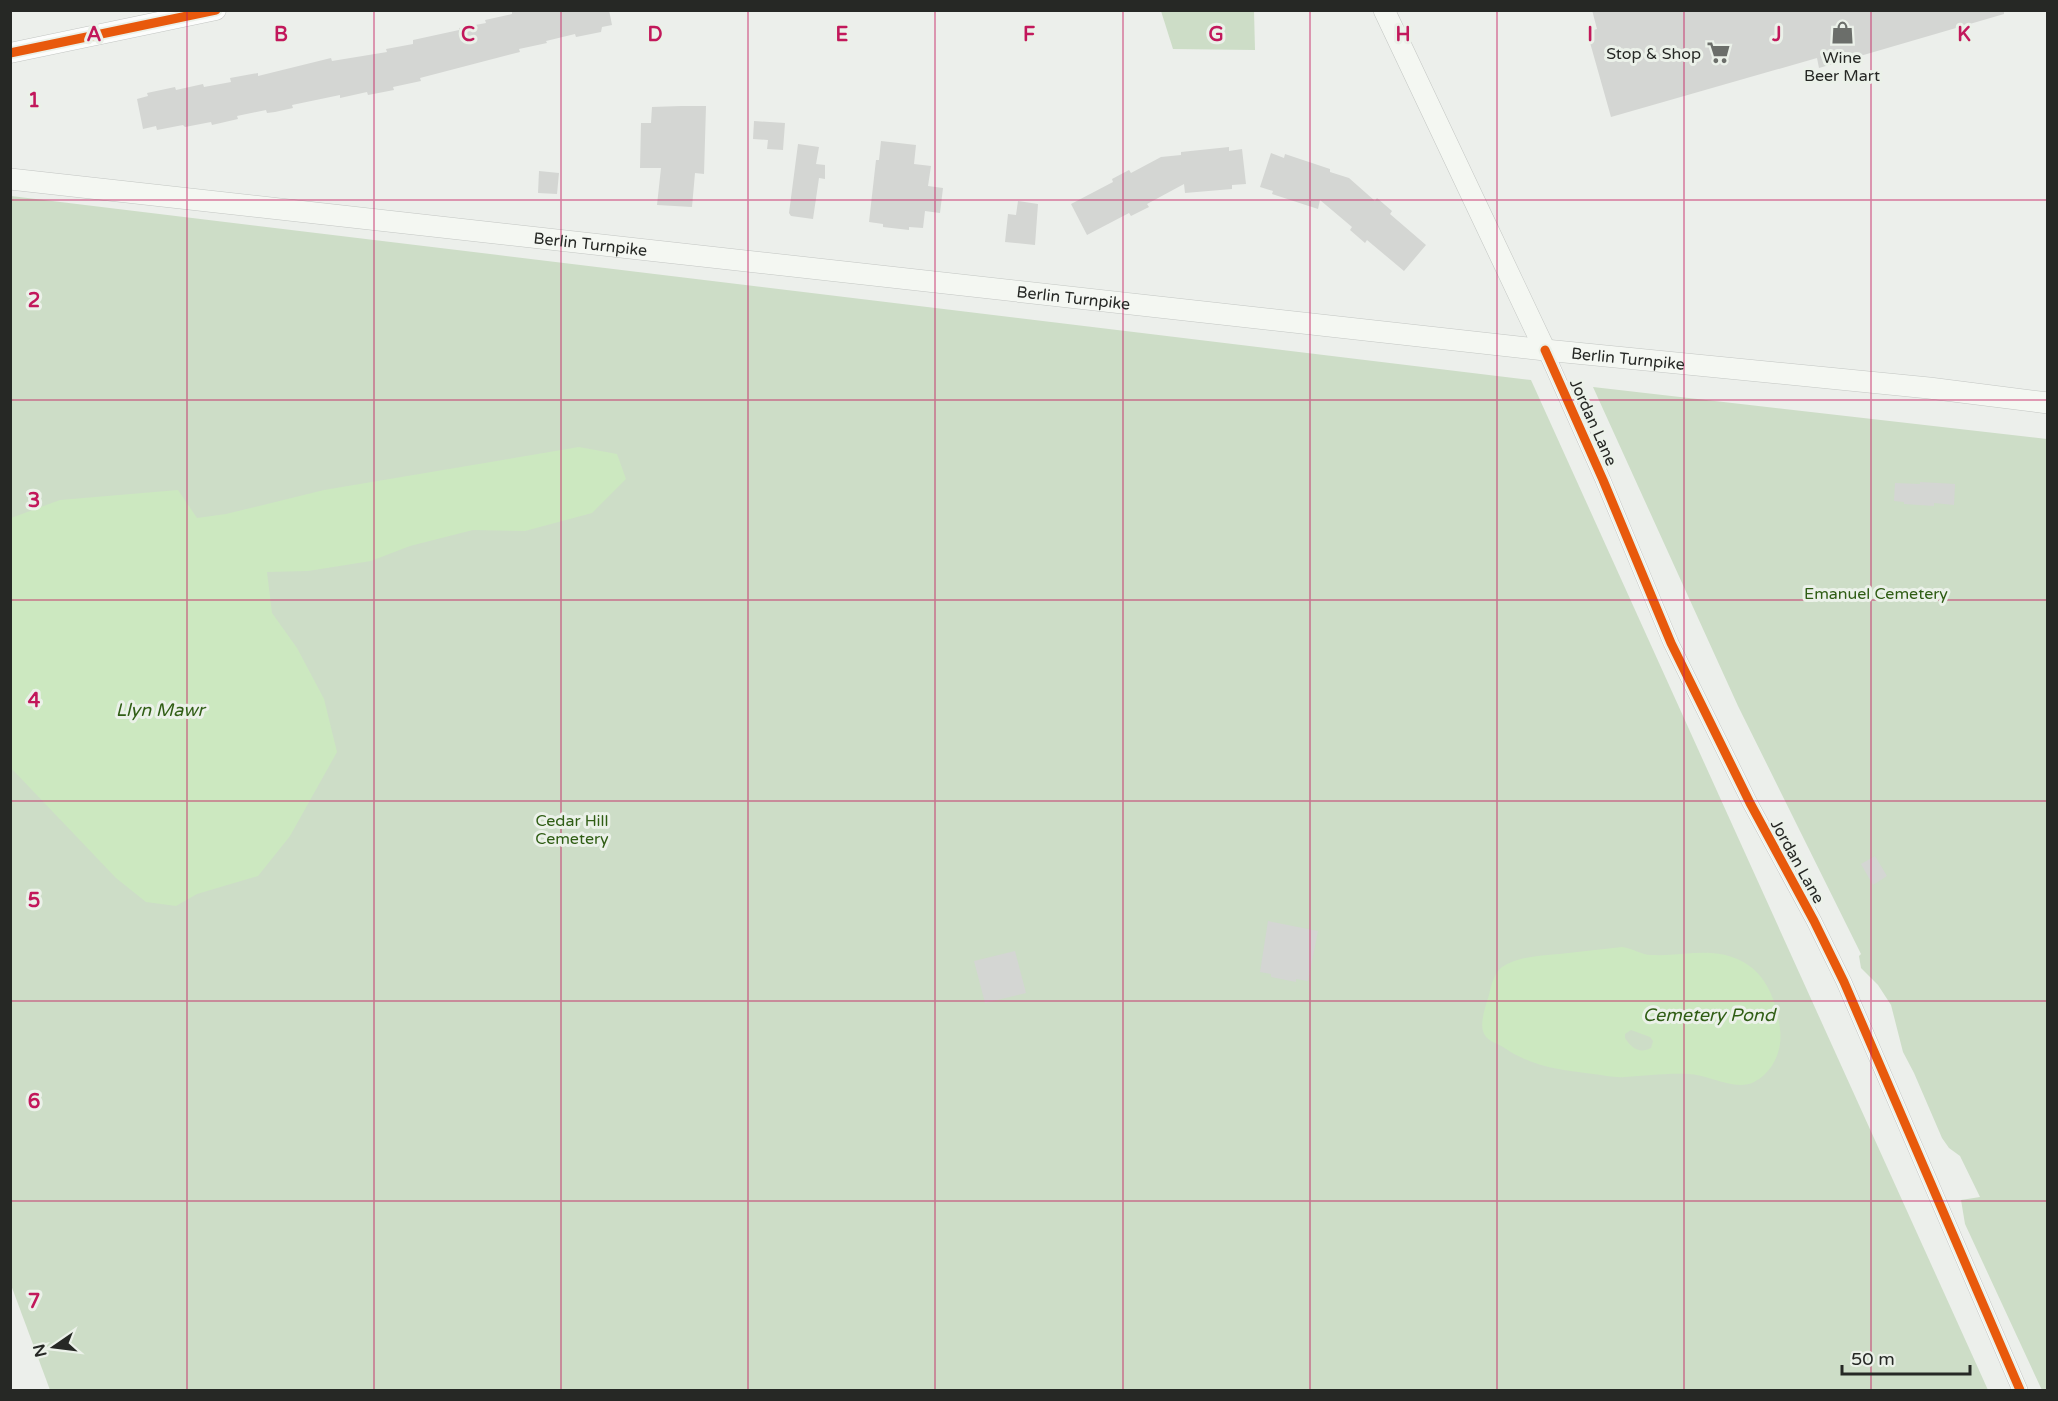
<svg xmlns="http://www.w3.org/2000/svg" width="2058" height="1401" font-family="'Varela Round',sans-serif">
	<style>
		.green { fill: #cdddc7 }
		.water { fill: #cce8c0; fill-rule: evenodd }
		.building { fill: #d4d6d3 }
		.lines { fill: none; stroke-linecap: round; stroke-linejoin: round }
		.minor-casing { stroke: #c3c6c3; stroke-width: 16 }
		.tertiary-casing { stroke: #c3c6c3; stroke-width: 21 }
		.secondary-casing { stroke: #c3c6c3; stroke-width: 22 }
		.minor { stroke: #fcfdfc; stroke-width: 15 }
		.tertiary { stroke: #fcfdfc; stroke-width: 20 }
		.secondary { stroke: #f4f7f2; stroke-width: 21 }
		.cycleway-casing { stroke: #ebf1e9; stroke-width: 13 }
		.cycleway { stroke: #e8590c; stroke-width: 9 }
		.grid { fill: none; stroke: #c2185b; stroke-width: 1.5; stroke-opacity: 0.55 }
		.labels { text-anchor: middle; stroke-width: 6; stroke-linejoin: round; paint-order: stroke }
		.poi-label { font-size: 16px; fill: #262825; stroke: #ebf1e9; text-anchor: end }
		.street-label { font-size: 16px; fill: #262825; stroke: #ebf1e9 }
		.park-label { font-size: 16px; fill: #2f5d14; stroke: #ebf1e9 }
		.water-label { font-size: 18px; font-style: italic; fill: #305e15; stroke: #ebf1e9 }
		.grid-label { font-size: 20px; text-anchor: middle; font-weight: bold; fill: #c2185b; stroke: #ebf1e9; stroke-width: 6; stroke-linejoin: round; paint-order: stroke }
	</style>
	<rect width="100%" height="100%" fill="#ecefeb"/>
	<g class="green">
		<polygon points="1161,11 1254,11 1255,50 1173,49"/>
		<polygon points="11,196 1531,380 1988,1390 50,1390 11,1285"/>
		<polygon points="1593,387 2047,439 2047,1390 2042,1390 2040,1386 1965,1224 1961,1200 1980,1197 1960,1156 1949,1148 1942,1138 1914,1073 1903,1052 1891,1005 1878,985 1861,968 1859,956 1861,954 1738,706"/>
	</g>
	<g class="water">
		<polygon points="579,447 617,454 626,479 592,513 525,531 473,530 410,546 371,561 308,571 267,572 272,613 297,648 324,699 337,752 290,836 258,876 197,894 176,906 146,902 116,878 11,768 11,518 60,500 178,490 197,518 226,514 324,490"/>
		<path d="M1622,947C1633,948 1641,955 1652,955C1672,956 1691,952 1711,953C1756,956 1775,987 1780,1029C1783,1050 1773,1072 1754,1082C1735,1092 1708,1074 1688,1074C1665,1073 1646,1076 1625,1077C1614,1078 1603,1075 1593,1074C1559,1070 1532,1067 1503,1047C1496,1043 1485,1040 1483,1031C1480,1021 1486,1005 1489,995C1491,986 1494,973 1502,967C1519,956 1540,956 1559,954C1580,952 1601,949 1622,947ZM1631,1030L1650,1037L1653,1041L1651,1048C1640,1054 1631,1048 1625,1038V1034Z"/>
	</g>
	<g class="building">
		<polygon points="512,10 609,10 612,25 602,27 601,32 576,37 575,34 546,41 547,43 519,49 520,52 420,78 421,81 393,87 394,90 368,95 367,92 340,98 340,95 292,105 293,108 275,112 267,113 266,110 237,116 238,119 212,125 211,122 185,127 183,125 157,130 156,126 143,129 137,99 148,96 147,93 175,87 176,90 203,84 204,87 231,82 230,78 258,73 258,76 331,58 332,61 387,52 386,49 413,44 413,40 459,30 459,28 486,23 485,20 512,14"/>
		<polygon points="1592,10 2004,10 2004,14 1819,68 1817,58 1611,117 1587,32 1597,29"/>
		<polygon points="681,106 706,106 704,174 695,173 692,207 657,205 661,168 640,168 641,123 651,123 652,107"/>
		<polygon points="754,121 785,123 783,150 767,149 768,140 753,139"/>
		<polygon points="881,141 916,145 914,164 931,166 928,186 943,188 940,213 925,211 923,228 909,227 909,230 883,227 883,224 869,222 876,160 879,160"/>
		<polygon points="798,144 819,147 816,164 825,165 825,179 819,178 813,219 791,216 789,213"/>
		<polygon points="1229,147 1229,151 1242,149 1246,184 1232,185 1232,189 1185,193 1184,184 1147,204 1149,207 1131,216 1129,213 1087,235 1071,204 1113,182 1112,179 1129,170 1131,173 1161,157 1181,155 1181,152"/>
		<polygon points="1271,153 1284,158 1285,154 1330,169 1330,172 1349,178 1375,201 1377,198 1392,211 1390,214 1426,245 1404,271 1367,240 1365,243 1350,230 1352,227 1320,200 1318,209 1272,194 1273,191 1260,187"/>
		<polygon points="539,171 559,173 557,194 538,193"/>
		<polygon points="1018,201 1038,204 1035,245 1005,242 1008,214 1016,215"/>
		<polygon points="1920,482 1955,484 1954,505 1934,503 1934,506 1904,504 1904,502 1894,501 1895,483 1920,484"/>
		<polygon points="1875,856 1887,876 1873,885 1861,864"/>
		<polygon points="1268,921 1318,931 1308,981 1296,979 1296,982 1271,977 1271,974 1260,972"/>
		<polygon points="1015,951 1026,993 985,1003 974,961"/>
	</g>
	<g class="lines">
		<defs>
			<polyline id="minor" points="1545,350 1603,480 1671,643 1750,803 1814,921 1844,982 2020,1390"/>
			<polyline id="tertiary" points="10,53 216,10"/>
			<g id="secondary">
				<polyline points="1384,10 1545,350"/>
				<path id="s1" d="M10,179L1545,350L1929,388L2048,403"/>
			</g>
		</defs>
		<use href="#minor" class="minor-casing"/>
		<use href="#tertiary" class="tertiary-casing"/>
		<use href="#secondary" class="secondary-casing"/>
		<use href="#minor" class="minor"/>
		<use href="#tertiary" class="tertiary"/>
		<use href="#secondary" class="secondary"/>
		<defs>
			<g id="cycleway">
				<polyline points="10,53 216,10"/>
				<polyline points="1545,350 1603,480 1671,643 1750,803 1814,921 1844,982 2020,1390"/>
			</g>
		</defs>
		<use href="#cycleway" class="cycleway-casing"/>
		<use href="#cycleway" class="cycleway"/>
	</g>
	<path class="grid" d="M187,10V1390M374,10V1390M561,10V1390M748,10V1390M935,10V1390M1123,10V1390M1310,10V1390M1497,10V1390M1684,10V1390M1871,10V1390M10,200H2048M10,400H2048M10,600H2048M10,801H2048M10,1001H2048M10,1201H2048"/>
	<defs>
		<symbol id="shop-bare" viewBox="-9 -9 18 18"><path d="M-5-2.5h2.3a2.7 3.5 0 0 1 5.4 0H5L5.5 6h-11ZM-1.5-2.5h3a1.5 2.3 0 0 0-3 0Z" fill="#6b6e6a" stroke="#ebf1e9" stroke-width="2.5" paint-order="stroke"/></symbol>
		<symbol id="supermarket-bare" viewBox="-9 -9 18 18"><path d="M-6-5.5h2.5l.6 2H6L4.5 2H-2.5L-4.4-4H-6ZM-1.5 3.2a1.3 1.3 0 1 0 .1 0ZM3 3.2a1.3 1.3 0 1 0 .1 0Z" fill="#6b6e6a" stroke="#ebf1e9" stroke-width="2.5" paint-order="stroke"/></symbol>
	</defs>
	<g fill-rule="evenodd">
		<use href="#shop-bare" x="1826" y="16" width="33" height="33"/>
		<use href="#supermarket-bare" x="1702" y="36" width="33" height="33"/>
	</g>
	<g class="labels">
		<g class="poi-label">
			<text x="1701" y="59">Stop &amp; Shop</text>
			<text x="1842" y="63" text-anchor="middle">Wine<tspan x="1842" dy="18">Beer Mart</tspan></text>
		</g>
		<g class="street-label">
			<text dy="6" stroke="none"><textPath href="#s1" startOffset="584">Berlin Turnpike</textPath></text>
			<text dy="6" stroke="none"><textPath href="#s1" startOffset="1070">Berlin Turnpike</textPath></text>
			<text dy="6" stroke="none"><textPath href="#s1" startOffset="1628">Berlin Turnpike</textPath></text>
			<text transform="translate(1594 422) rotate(66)" y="6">Jordan Lane</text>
			<text transform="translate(1798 861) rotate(61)" y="6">Jordan Lane</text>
		</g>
		<g class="park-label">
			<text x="1876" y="599">Emanuel Cemetery</text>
			<text x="572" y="826">Cedar Hill<tspan x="572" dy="18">Cemetery</tspan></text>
		</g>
		<g class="water-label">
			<text x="160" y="716">Llyn Mawr</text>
			<text x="1709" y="1021">Cemetery Pond</text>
		</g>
	</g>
	<g class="grid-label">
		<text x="94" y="41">A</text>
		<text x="281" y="41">B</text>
		<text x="468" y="41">C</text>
		<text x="655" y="41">D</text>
		<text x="842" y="41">E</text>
		<text x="1029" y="41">F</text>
		<text x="1216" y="41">G</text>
		<text x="1403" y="41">H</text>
		<text x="1590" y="41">I</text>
		<text x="1777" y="41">J</text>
		<text x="1964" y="41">K</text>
		<text x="34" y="107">1</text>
		<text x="34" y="307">2</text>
		<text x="34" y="507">3</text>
		<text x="34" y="707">4</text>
		<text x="34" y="907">5</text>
		<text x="34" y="1108">6</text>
		<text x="34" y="1308">7</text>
	</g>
	<rect width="2058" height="1401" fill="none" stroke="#262825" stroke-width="24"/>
	<g transform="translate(54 1347) rotate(256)" stroke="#ebf1e9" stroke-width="4.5" paint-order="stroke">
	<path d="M0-4.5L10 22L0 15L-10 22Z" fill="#262825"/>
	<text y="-9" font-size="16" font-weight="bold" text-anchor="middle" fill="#262825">N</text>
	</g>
	<path d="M1842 1365v9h128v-9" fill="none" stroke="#262825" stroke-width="3"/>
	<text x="1851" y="1365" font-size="18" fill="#262825" stroke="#ebf1e9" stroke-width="4.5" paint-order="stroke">50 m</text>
</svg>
